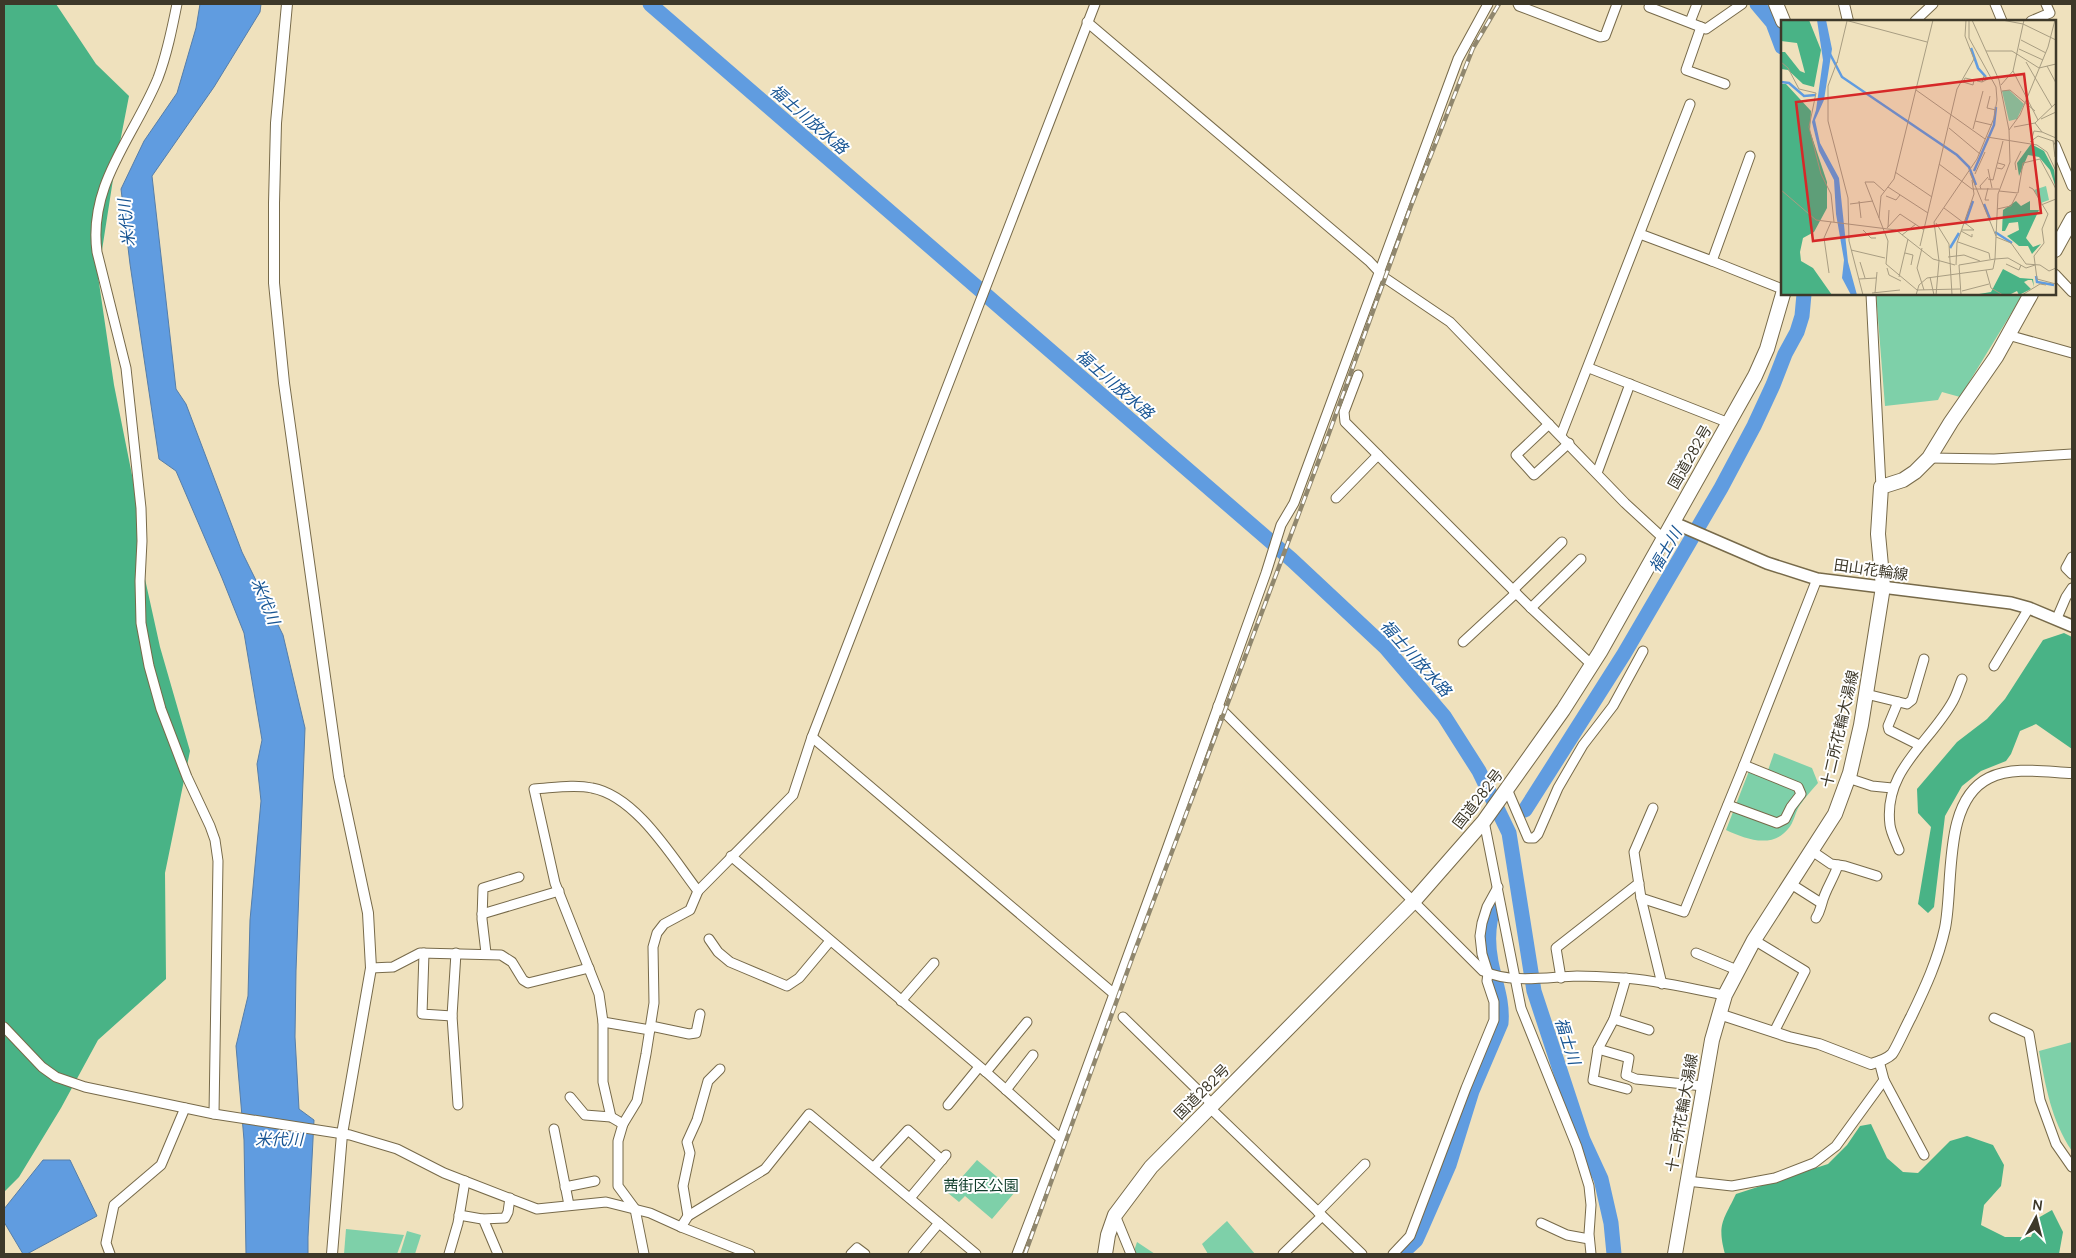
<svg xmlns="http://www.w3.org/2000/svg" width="2076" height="1258" font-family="Manrope,'Noto Sans JP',sans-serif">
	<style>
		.green { fill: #7ed0a9 }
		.forest { fill: #49b386 }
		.water { fill: #609ce0; stroke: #567ea9 }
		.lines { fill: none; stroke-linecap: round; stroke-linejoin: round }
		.river { stroke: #609ce0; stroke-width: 15 }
		.minor-casing { stroke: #776a4a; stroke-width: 11 }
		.tertiary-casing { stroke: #776a4a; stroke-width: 12 }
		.secondary-casing { stroke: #776a4a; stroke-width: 14 }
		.primary-casing { stroke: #776a4a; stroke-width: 16 }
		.trunk-casing { stroke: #776a4a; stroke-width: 16 }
		.minor { stroke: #fff; stroke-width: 9 }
		.tertiary { stroke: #fff; stroke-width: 10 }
		.secondary { stroke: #fff; stroke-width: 11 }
		.primary { stroke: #fff; stroke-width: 14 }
		.trunk { stroke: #fff; stroke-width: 14 }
		.rail-casing { stroke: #90876e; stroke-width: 4.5 }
		.rail { stroke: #fff; stroke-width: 2.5; stroke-dasharray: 8; stroke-linecap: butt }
		.labels { text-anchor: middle; stroke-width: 4; stroke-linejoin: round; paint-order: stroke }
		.street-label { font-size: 15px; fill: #3d3829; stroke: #fff }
		.park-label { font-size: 15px; fill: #0f3d2a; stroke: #fff }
		.water-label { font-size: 16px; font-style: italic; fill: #185593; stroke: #fff }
		.inset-river { fill: none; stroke: #609ce0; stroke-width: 2.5 }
		.inset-road { fill: none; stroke: #a89d82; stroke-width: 1 }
		.view { fill: #d62828; fill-opacity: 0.15; stroke: #d62828; stroke-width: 2.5 }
		.inset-edge { fill: none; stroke: #3d3829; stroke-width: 2.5 }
	</style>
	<rect width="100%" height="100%" fill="#efe1bd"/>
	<g class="green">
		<polygon points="1876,294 2023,294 1960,397 1942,392 1938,400 1885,406"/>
		<path d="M1774,753L1812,768L1818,783C1812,790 1805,797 1800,805C1795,812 1794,823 1788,829C1772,849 1745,839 1726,830L1749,771L1766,776Z"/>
		<path d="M2072,1042V1151C2051,1120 2046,1087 2039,1051Z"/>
		<polygon points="977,1160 1015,1192 992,1219 965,1196 959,1202 948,1193"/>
		<polygon points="1227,1221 1255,1254 1208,1254 1202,1244"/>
		<polygon points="346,1229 404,1235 397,1254 344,1254"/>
		<polygon points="407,1231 421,1235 415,1254 400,1254"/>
		<polygon points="1137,1242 1155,1254 1135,1254 1134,1251"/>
	</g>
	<g class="forest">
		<polygon points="4,4 56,4 96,64 129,96 114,173 98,276 114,385 133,480 145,579 160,647 190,751 165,873 166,979 98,1040 61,1108 19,1177 4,1192"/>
		<polygon points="2064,633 2072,637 2072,749 2036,724 2020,731 2011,754 2006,761 1981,771 1962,786 1945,816 1934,907 1928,913 1918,904 1931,827 1918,813 1917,789 1957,742 1987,719 2005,699 2043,640"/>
		<path d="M1871,1124L1887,1158L1903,1172L1918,1173L1950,1141L1967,1136L1993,1145L2004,1165L2001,1186L1984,1205L1981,1225L2005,1237H2031L2038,1218L2052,1210L2063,1232L2059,1254H1725C1717,1224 1723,1221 1736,1194L1828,1164L1847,1145L1860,1126Z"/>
	</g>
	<g class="water">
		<polygon points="200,4 261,4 260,12 214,87 152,176 176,389 186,404 242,552 283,635 305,728 296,971 295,1037 299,1109 314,1120 308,1237 308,1254 246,1254 244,1140 236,1046 248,996 250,920 261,801 257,764 262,740 244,633 222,578 176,471 159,459 130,264 121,189 144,141 177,93 196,28"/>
		<polygon points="43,1160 70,1160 97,1216 27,1254 23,1254 4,1222 4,1209"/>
	</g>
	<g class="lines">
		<g class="river">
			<polyline points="650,4 1292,560 1385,647 1444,716 1479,771 1509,833 1534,991 1583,1140 1601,1179 1611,1223 1614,1254"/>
			<polyline points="1757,4 1773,23 1782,47"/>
			<polyline points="1525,810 1624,654 1721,488 1754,426 1773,385 1785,354 1797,332 1802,316 1804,294"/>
			<path d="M1401,1254L1416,1240L1421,1229L1449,1165L1472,1091L1501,1023C1503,1001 1495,983 1491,962C1487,942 1488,922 1495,903"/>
		</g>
		<defs>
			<g id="minor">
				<path d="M177,4C172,29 167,54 158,78C134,137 88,184 97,252L126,368L141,508L142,541L140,581L141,623L149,666L161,709L187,777L210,826L215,840L218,861L214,1114"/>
				<polyline points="1518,4 1519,6 1600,37 1605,36 1617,4"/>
				<polyline points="1995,4 2002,21"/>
				<polyline points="1649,7 1706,29 1742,4"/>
				<polyline points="1915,21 1933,4"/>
				<polyline points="2031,21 2050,13 2046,4"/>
				<polyline points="1087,22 1369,261 1385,278 1450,322 1625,503 1663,538"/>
				<polyline points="1690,22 1697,4"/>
				<polyline points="1701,27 1686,70 1725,84"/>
				<polyline points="2055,145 2072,186"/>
				<polyline points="1750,156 1712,261 1782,289"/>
				<polyline points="1640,234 1712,261"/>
				<polyline points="2055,274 2072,292"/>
				<polyline points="1871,294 1881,487"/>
				<polyline points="2008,335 2072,353"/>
				<polyline points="1589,368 1729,423"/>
				<polyline points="1358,375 1344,412 1345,422 1531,608 1592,665"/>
				<polyline points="1549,424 1516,455 1534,475 1569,443"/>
				<polyline points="1561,435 1690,104"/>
				<polyline points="1929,458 1994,459 2072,454"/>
				<polyline points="1597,473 1630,384"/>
				<polyline points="1336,498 1378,455"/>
				<polyline points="2072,557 2066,568 2072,574"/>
				<polyline points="1513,590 1562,542"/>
				<polyline points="1531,608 1581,559"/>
				<polyline points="2057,618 2066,597 2072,588"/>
				<polyline points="1463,642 1516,593"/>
				<polyline points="1994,666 2029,608"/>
				<polyline points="1866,694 1907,704 1912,700 1924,659"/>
				<polyline points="1898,702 1888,726 1889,730 1919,745"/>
				<path d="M1218,706L1483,971C1512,984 1547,977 1577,976C1592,976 1608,977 1623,978C1657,980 1692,989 1725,995"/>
				<polyline points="812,737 1113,993"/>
				<polyline points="1848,778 1872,786 1892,788"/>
				<polyline points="1507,789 1528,838 1534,838 1538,834 1558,788 1583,745 1613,706 1643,651"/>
				<polyline points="1728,805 1777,823 1785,819 1791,807 1801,794 1798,787 1744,765"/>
				<polyline points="1653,808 1634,852 1641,898 1662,984"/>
				<polyline points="1484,821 1521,1008 1577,1147 1589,1186 1591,1205 1589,1234 1591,1254"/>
				<path d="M1899,850C1896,842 1891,833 1890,825C1883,770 1930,743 1953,701C1957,694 1959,686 1962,679"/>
				<polyline points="1812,851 1831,864 1845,866 1877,876"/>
				<polyline points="731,856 986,1072 1061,1139"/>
				<polyline points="1791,884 1821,903"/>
				<polyline points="1641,898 1684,912 1744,765 1817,579"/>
				<polyline points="482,914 559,891"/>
				<path d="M1816,918C1820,912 1820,909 1822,903C1825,890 1834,878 1838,865"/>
				<polyline points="709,939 718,952 730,962 787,986 799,978 830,941"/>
				<polyline points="1754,940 1805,971 1774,1032"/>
				<polyline points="424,953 422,1014 452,1016"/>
				<polyline points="456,953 452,1016 458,1105"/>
				<polyline points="486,953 482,919 483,888 519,877"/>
				<polyline points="1696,953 1737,970"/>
				<polyline points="371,968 393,967 420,953 501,955 512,962 523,980 528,983 589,968"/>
				<polyline points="1561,978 1556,948 1639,883"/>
				<polyline points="1626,978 1614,1019 1598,1049 1593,1080 1627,1089"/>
				<polyline points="901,1001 934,963"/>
				<polyline points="1123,1017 1213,1105"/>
				<polyline points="1994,1018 2029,1034 2040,1100 2056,1144 2072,1167"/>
				<polyline points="1614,1019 1649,1030"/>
				<polyline points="603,1022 650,1030"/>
				<polyline points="651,1026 689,1034 696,1033 700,1014"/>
				<polyline points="4,1027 42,1067 56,1077 85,1087 214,1114 350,1135 397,1149 444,1173 537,1209 606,1202 650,1213 681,1227 750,1254"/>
				<polyline points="1598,1049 1629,1058 1626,1075 1636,1079 1703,1086"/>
				<polyline points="986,1072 1027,1022"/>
				<polyline points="1884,1080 1924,1155"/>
				<polyline points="1006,1090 1033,1055"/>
				<polyline points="570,1097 585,1115 611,1117 623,1124 618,1141 618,1186 635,1209 644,1254"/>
				<polyline points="948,1105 979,1067"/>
				<polyline points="1210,1108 1362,1254"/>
				<path d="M611,1117L603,1082V1022L599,994L555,883L534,789C552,788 574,784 592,788C636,796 672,857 698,891"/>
				<polyline points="623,1124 637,1101 646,1054 654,1003 653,947 657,933 664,924 690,910 698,891 793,795 812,737 1095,4"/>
				<polyline points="554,1129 569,1205"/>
				<polyline points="874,1167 908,1130 942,1160"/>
				<polyline points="1687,1181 1732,1186 1775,1178 1814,1163 1836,1146 1884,1080 1879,1061"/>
				<polyline points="565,1187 595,1181"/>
				<polyline points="910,1198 946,1155"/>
				<polyline points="1318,1212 1365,1164"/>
				<polyline points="459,1215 482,1219 484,1221 498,1254"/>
				<polyline points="1115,1215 1131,1254"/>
				<polyline points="688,1216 683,1186 690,1153 687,1142 697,1120 708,1081 720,1069"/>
				<polyline points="482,1219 505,1218 508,1212 510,1198"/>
				<polyline points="1541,1223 1567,1235 1589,1239"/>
				<polyline points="681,1227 688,1216 765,1169 809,1114 976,1254"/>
				<polyline points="110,1254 106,1243 114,1205 161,1165 185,1108"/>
				<polyline points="449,1254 458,1223 465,1181"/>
				<polyline points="851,1254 857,1248 865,1254"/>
				<polyline points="913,1254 939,1223"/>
				<polyline points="1017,1254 1061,1139 1167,849 1266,573 1281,525 1294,503 1458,59 1488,4"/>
				<polyline points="1283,1254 1322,1216"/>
				<polyline points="1393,1254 1410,1236 1466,1088 1494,1020 1494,1002 1487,981 1488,973 1482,954 1480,936 1482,923 1487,907 1498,887"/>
			</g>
			<g id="tertiary">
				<polyline points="287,4 276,123 274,203 274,283 284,383 339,777 368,913 371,968 342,1134 332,1254"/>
				<polyline points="1844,4 1848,21"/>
				<path d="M1719,1014L1789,1037L1819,1044L1871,1064C1878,1062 1887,1059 1892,1054C1896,1049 1907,1024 1911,1017C1925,988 1938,960 1945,928C1954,884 1942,801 1989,778C2013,766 2046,772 2072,773"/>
			</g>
			<polyline id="secondary" points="1672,522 1767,563 1817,579 2011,603 2029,608 2072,626"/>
			<g id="primary">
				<polyline points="2055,250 2072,219"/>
				<polyline points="1675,1254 1712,1040 1725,995 1754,940 1835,814 1850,773 1861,725 1883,587 1878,534 1881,487 1903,480 1915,472 1929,458 1951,422 1996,357 2031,294"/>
			</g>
			<g id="trunk">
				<polyline points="1776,4 1783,21"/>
				<polyline points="1105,1254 1108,1235 1115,1215 1151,1167 1413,902 1484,821 1563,710 1600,652 1755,376 1767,349 1783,294"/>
			</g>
		</defs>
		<use href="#minor" class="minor-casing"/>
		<use href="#tertiary" class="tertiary-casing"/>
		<use href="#secondary" class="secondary-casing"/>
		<use href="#primary" class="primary-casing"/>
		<use href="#trunk" class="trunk-casing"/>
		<use href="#minor" class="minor"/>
		<use href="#tertiary" class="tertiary"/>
		<use href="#secondary" class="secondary"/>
		<use href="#primary" class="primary"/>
		<use href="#trunk" class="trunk"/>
		<defs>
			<polyline id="rail" points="1025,1254 1134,953 1328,436 1411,206 1473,48 1499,4"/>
		</defs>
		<use href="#rail" class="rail-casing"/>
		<use href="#rail" class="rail"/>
	</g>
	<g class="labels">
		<g class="street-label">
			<text transform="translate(1690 457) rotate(-60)" y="5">国道282号</text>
			<text transform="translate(1871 570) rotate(8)" y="5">田山花輪線</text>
			<text transform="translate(1840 729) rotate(-77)" y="5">十二所花輪大湯線</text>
			<text transform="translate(1478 799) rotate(-52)" y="5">国道282号</text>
			<text transform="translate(1202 1092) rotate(-45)" y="5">国道282号</text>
			<text transform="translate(1682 1113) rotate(-80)" y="5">十二所花輪大湯線</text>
		</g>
		<g class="park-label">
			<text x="981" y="1191">茜街区公園</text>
		</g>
		<g class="water-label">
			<text transform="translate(809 119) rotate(41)" y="6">福士川放水路</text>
			<text transform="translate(126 223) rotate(-96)" y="6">米代川</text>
			<text transform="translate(1115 384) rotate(41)" y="6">福士川放水路</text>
			<text transform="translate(1665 550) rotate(-60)" y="6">福士川</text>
			<text transform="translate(266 601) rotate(68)" y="6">米代川</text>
			<text transform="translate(1416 658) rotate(48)" y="6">福士川放水路</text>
			<text transform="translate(1568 1041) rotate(72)" y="6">福士川</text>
			<text x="279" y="1145">米代川</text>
		</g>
	</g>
	<g transform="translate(1781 20)">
		<rect width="275" height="275" fill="#efe1bd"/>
		<path d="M228,70L243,84L236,99L228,101L221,71ZM265,166L268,180L260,183L253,170Z" fill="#7ed0a9"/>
		<path d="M0,0H28L40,30L33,67L22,64L7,50L0,49V32H4L19,51L24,53L16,23L0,21ZM0,64H5L30,91L29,111L46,162V188L33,212L22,218L19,232L20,241L32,248L51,275H0ZM250,124L263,131L273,150L275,168L269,150L258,137L247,135L238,156L236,143ZM235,181L240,186L249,181V190H258L245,218L252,227L260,224L251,234L247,226H238L226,216L238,210L237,202L228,203L224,211H221L222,190ZM222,249L239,258L252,259L253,267L251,260H247L243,262L250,269L238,275L236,271L228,275H192L210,272Z" fill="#49b386"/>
		<path d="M36,0H45L51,29L43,80L34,100L39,123L58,158L67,242L76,275H70L61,258L63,240L55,194L53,160L38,131L31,102L35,90L42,40Z" fill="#609ce0"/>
		<path class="inset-river" d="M190,28L197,48L205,57M48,32L61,57L176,135L188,147L195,165M0,62L8,63L23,76L35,75M193,151L213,105L215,87M203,184L209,199M184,204L192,181M214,212L231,223M169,228L178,213M255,256L256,262L273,265"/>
		<path class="inset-road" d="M64,0L146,22M191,0L218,60L228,110M221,0L242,4L275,20M240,20L265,33M238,29L262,40M205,31H231L258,48L275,44M0,42L7,48L18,69L35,73L28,107L40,154L50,174L53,202M56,42L47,66V101L67,178L68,221L82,275M245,42L271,87M56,43L66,1M266,46L275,63M232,51L257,100M184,58L193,60L192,65L182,62ZM196,61L201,62L203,56L207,59L201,62M220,65L232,51L243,0M135,70L204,119M221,71L229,70L254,91M209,76L206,88L215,90M260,99L275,92M194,101L211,105M254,103L261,112L275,118M233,107L254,103L275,83M168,108L199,134M192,109L202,71M206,117L256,125L266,132L275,151M251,118L253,111L261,112M272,120L274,137M249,122L257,116L272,121L275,126M158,144L191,169H218M216,148L221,149L224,145L217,143M207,149L211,168M235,150L234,143L240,131M114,152L151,177M189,153L215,216M194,154L204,132M207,159L212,160L222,121M107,167L147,193M248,167L252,169L267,194L261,209L263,223L253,236L256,259L275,264M207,168L204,180H208M200,169L199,166L207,157M0,170L35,200L115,210L152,239L174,245M103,171L93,162H84L107,221L105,244L136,270L179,269M218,171L237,173L242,143L259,139L275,169M105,176L115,180L119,175M78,181L80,198M69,184L92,181M260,185L275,179M163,188L183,203M216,189L230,186L236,174M98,198L100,176L113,159L152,0M155,203L168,224L171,275M107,207L108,190M106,208L119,194L143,210M82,210L90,218H95M181,210H193L184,203M180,211L191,217V214M121,215L135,204M215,217L230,223L245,244L259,245L268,251L275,248M177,222L208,233L209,239M139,226L176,69L193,39L184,16L185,0M141,228L136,248L143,270M70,230L104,238M124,233L132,235L130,245M167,237L183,235L199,241M79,242L84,258M225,244L238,250L240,245M175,245L176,223L193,174L191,160M106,248L108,255L120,261M205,250L210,268L222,275M48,253L43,218L50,202M118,257L127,219M149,257L153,275M78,259L95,258M181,271L208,264M91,273L119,270M94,273L96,252M135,275L138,265L146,258L212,249L214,239L227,238L245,248L254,245M155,275L158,241L153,202L196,139L213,98L216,80L215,67L188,18V0M180,275L178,245L214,239L217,174L229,142L228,110L239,95L267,27L274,0M241,275L259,264L265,265"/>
		<path class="view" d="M243,54L260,193L32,221L15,82Z"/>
		<rect width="275" height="275" class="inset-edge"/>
	</g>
	<rect width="2076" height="1258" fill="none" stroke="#3d3829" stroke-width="10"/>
	<g transform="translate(2036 1218) rotate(7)" stroke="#ffffff" stroke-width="4" paint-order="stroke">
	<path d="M0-4L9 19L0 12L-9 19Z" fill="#3d3829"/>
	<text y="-8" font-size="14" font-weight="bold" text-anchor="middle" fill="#3d3829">N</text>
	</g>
</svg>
